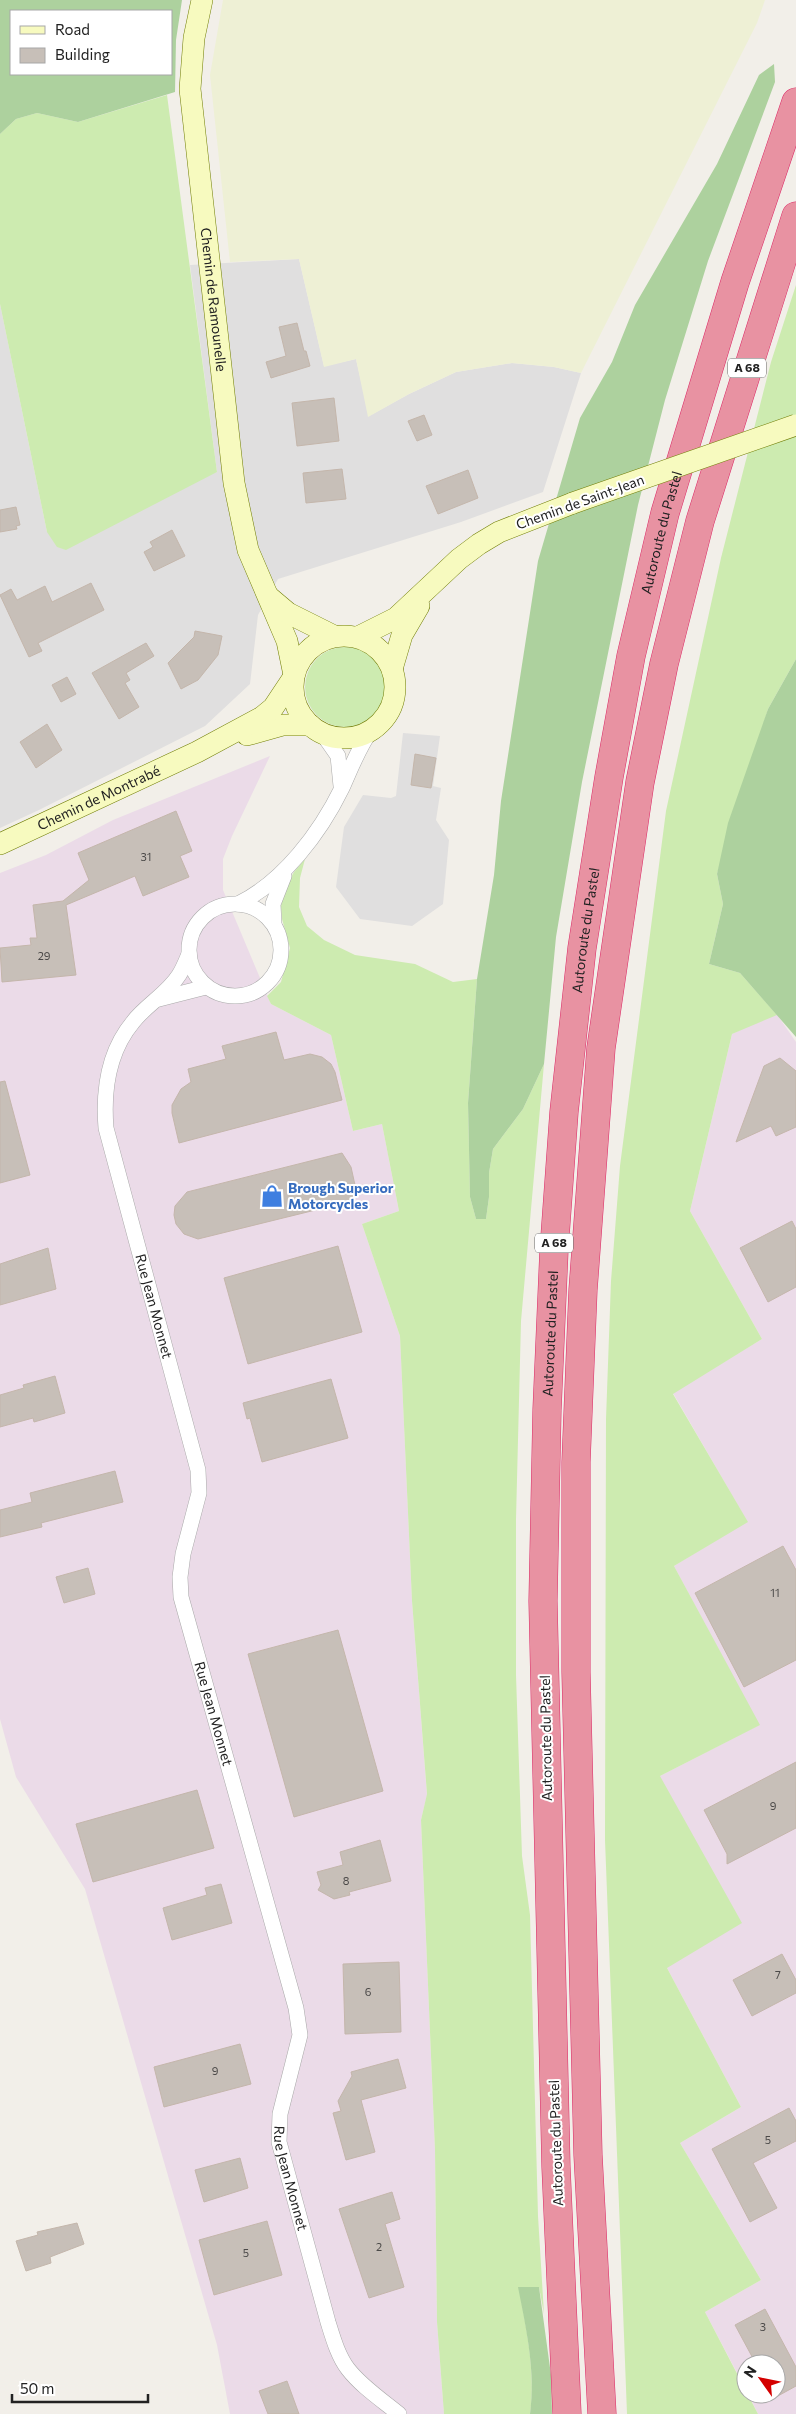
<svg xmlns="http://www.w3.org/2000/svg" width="796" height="2414" font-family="Commissioner,sans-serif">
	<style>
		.residential { fill: #e0dfdf }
		.industrial { fill: #ebdbe8 }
		.farmland { fill: #eef0d5 }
		.grass { fill: #cdebb0 }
		.forest { fill: #add19e; fill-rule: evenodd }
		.building { fill: #c7bfb8; stroke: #c4b6ab }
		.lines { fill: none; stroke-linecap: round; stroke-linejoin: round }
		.street-casing { stroke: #a9a9a9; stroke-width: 16 }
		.secondary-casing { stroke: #707d05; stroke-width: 22 }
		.highway-casing { stroke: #dc2a67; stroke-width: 29 }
		.street { stroke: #fff; stroke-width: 15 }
		.secondary { stroke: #f7fabf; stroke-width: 21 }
		.highway { stroke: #e892a2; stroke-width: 28 }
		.secondary-bridge-casing { stroke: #707d05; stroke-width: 22; stroke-linecap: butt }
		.secondary-bridge { stroke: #f7fabf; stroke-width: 21 }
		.labels { text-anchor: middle; stroke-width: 4; stroke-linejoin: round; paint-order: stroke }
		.number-label { font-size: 11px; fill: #4b4948 }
		.shield { fill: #fff; stroke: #646464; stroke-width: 1 }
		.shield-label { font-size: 12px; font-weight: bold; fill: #222 }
		.street-label { font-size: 14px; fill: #222; stroke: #fff }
		.shop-label { font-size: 14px; font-weight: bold; fill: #366cbe; stroke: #fff; text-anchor: start }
	</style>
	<rect width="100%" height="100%" fill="#f2efe9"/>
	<g class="residential">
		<polygon points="299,259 324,366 356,359 369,416 409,394 456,372 512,363 554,367 581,373 543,492 461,522 278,579 258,615 250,684 205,726 39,810 0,828 0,304 47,532 217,472 190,265"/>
		<polygon points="403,733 440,736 433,786 441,788 436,820 449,840 443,904 412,926 360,919 336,887 344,827 363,795 391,798 396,796"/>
	</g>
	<g class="industrial">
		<polygon points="270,756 232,836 223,859 223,890 271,1004 331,1035 353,1131 382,1124 399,1211 362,1224 400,1336 412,1601 427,1795 421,1820 435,2150 437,2322 444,2414 230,2414 217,2345 85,1889 16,1777 0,1719 0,873 46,855 113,820"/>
		<polygon points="776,1013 796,1042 796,2414 758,2414 748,2394 776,2394 776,2364 746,2364 746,2390 705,2312 761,2280 680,2143 741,2107 667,1968 660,1776 759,1725 674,1566 747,1521 673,1393 762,1339 690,1211 732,1034"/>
	</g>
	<polygon class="farmland" points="223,0 765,0 757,23 581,373 554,367 512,363 456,372 409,394 368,417 356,359 324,367 299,259 230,262 210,75"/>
	<g class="grass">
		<polygon points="167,95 217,472 66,550 57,547 47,532 0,304 0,134 16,119 37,113 78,122"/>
		<polygon points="796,285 796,659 768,709 717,874 723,904 709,964 740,973 777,1015 732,1034 690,1211 762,1339 673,1394 748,1522 674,1566 760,1725 660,1776 742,1923 667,1968 741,2107 680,2143 761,2280 705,2312 758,2414 627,2414 605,1840 606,1419 611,1281 620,1166 666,811 721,558 771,362"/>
		<circle cx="345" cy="687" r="40"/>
		<path d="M305,859L300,878L299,907L307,926L324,940L355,955L415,964L453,982L477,979L468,1103L470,1197L476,1219H486L489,1197V1173L493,1149L523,1109L544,1064L521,1321L516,1519V1675L522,1856L530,1915L538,2216L544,2314L539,2287H519C526,2328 536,2372 530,2414H444L437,2322L435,2150L421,1820L427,1794L412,1601L400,1336L362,1224L399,1211L382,1124L353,1131L331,1035L271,1004L267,996L281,982L290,948L282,919L281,906L285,888L294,872Z"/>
	</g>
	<g class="forest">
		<path d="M0,0H182L176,40L175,92L78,122L37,113L16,119L0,134ZM171,11V74H11V11Z"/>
		<polygon points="774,64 775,82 708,261 665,400 638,505 582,782 556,937 544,1064 523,1109 493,1149 489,1173 489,1197 486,1219 476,1219 470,1197 468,1103 477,979 494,875 501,801 538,561 580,418 612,362 635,305 717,164 759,75"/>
		<polygon points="796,659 796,1037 740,973 709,964 723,904 717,874 728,823 768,709"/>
		<path d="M518,2287H539L551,2375L552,2414H530C536,2372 526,2328 518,2287Z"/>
	</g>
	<g class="building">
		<polygon points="297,323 304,351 306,351 310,366 271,378 266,362 286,356 279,327"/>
		<polygon points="334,398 339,441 297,446 292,403"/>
		<polygon points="424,415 432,435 417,441 408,421"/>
		<polygon points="342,469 346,499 306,503 303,473"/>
		<polygon points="468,470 478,498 438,514 426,486"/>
		<polygon points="16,507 20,525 16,526 17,529 0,532 0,510"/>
		<polygon points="172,530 185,556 154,571 144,552 153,547 150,542"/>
		<polygon points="91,583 104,610 38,643 42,651 29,657 0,595 11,589 17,600 45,586 52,602"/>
		<polygon points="195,631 222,636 218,655 198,680 181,689 168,663 194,637"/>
		<polygon points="146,643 154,656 126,673 130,680 125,683 139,707 119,719 92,673"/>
		<polygon points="67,677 76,694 61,702 52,685"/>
		<polygon points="47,724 62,750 36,768 20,742"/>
		<polygon points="415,754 436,758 431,788 411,785"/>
		<polygon points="176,811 192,851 180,856 189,877 143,896 135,876 66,905 76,975 2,982 0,948 31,945 30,938 37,938 33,905 63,901 89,880 78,853"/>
		<polygon points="276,1032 284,1060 310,1054 322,1057 331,1064 335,1072 342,1100 179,1143 172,1113 172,1105 181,1089 191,1082 188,1069 226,1059 222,1046"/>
		<polygon points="780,1058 796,1071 796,1127 776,1136 771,1126 736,1142 764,1066"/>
		<polygon points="5,1081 30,1175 0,1183 0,1082"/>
		<polygon points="342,1153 351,1167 355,1185 352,1201 198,1239 184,1234 176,1224 174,1215 175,1206 187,1192"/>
		<polygon points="792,1221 796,1229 796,1287 768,1302 740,1248"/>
		<polygon points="338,1246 362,1332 248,1364 224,1278"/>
		<polygon points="48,1248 56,1289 0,1305 0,1264"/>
		<polygon points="55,1376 65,1413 34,1422 33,1418 0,1427 0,1395 24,1388 23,1385"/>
		<polygon points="331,1379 348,1438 262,1462 250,1418 247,1419 243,1403"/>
		<polygon points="115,1471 123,1502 41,1523 42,1527 0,1537 0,1510 32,1502 30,1493"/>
		<polygon points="783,1546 796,1570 796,1660 744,1687 695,1593"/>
		<polygon points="88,1568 95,1594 64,1603 56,1577"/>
		<polygon points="338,1630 383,1791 294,1817 248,1654"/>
		<polygon points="796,1762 796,1828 727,1864 727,1854 704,1810"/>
		<polygon points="197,1790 214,1848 93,1882 76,1824"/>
		<polygon points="380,1840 391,1881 349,1892 350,1895 334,1899 318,1890 321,1885 317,1872 343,1865 340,1852"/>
		<polygon points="221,1884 232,1923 172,1940 163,1908 207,1895 205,1888"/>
		<polygon points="782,1954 796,1980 796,1993 752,2016 733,1980"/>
		<polygon points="399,1962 401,2032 345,2034 343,1964"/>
		<polygon points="240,2044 251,2084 164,2107 154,2067"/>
		<polygon points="398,2059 406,2088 361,2100 375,2152 346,2160 333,2113 341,2111 338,2101 352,2076 351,2072"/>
		<polygon points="789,2108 796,2121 796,2141 753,2163 777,2208 750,2222 712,2149"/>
		<polygon points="240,2158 248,2188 204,2202 195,2170"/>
		<polygon points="392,2192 400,2219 385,2224 404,2287 369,2298 339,2209"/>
		<polygon points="267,2221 282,2275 214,2295 199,2240"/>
		<polygon points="77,2223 84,2244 50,2257 51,2263 26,2271 16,2241 38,2235 37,2232"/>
		<polygon points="765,2309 796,2367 796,2386 776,2397 776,2364 756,2364 735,2325"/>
		<polygon points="287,2381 299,2414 268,2414 259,2391"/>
	</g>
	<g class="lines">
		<defs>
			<g id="street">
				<polyline points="322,733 338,756 341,786"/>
				<circle cx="235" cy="950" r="46"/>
				<path d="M238,904C283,882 320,833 342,788C351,768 358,749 371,730"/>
				<polyline points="274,924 273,904 284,876"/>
				<path id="s1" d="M189,954C186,961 183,969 179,975C167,994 146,1005 133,1022C108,1052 103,1091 106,1128L198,1470L199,1493L183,1554L180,1577L181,1597L296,2008L300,2035L280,2114L279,2142L328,2322C333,2338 338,2356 348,2369C362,2387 382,2400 399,2414"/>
				<polyline points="159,999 206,987"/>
			</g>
			<g id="secondary">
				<path id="s2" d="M202,0L194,38L190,89L234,483L248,550L287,641L294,675"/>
				<polyline points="269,597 288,613 334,636"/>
				<circle cx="344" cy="687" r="51"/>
				<polyline points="358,637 396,618 459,559 479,544 499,532 573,503"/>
				<polyline points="392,669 402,635 419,606"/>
				<polyline points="247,735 283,725 310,725"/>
				<path id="s3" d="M0,844L197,752L262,717L273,708L293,678"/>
			</g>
			<g id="highway">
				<path id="s4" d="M567,2414L556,2167L543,1601L547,1410L554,1250L564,1112L582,948L609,777L631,656L665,513L735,282L796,102"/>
				<polyline points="602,2414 588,2155 576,1672 576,1462 583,1290 601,1048 640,782 664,664 700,521 796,216"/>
			</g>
		</defs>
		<use href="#street" class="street-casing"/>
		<use href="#secondary" class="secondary-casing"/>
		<use href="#highway" class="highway-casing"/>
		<use href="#street" class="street"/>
		<use href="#secondary" class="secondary"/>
		<use href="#highway" class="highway"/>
		<defs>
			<polyline id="secondary-bridge" points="573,503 796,425"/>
		</defs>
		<use href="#secondary-bridge" class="secondary-bridge-casing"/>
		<use href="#secondary-bridge" class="secondary-bridge"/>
	</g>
	<defs>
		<symbol id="shop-bare" viewBox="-9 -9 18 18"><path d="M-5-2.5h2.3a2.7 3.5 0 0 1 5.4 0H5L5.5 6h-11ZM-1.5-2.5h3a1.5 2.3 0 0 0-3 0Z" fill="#3f7fe0" stroke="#fff" stroke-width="2.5" paint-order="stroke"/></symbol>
	</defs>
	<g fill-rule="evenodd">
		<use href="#shop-bare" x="256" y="1180" width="32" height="32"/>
	</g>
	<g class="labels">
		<g class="number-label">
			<text x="146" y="861">31</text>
			<text x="44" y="960">29</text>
			<text x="775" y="1597">11</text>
			<text x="773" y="1810">9</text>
			<text x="346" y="1885">8</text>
			<text x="778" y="1979">7</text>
			<text x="368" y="1996">6</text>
			<text x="215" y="2075">9</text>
			<text x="768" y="2144">5</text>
			<text x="379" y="2251">2</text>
			<text x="246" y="2257">5</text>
			<text x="763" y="2331">3</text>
		</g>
		<g class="shield">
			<rect x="728" y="358.5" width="38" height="19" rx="4"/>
			<rect x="535" y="1233.5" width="38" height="19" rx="4"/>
		</g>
		<g class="shield-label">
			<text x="747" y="372">A 68</text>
			<text x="554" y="1247">A 68</text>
		</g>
		<g class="street-label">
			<text dy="5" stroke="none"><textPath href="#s2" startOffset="302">Chemin de Ramounelle</textPath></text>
			<text transform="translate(580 502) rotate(-20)" y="5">Chemin de Saint-Jean</text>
			<text dy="5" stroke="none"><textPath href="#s4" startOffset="1891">Autoroute du Pastel</textPath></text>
			<text dy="5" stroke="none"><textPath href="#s3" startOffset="109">Chemin de Montrabé</textPath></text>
			<text dy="5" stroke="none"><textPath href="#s4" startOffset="1486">Autoroute du Pastel</textPath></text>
			<text dy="5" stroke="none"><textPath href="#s1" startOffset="386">Rue Jean Monnet</textPath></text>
			<text dy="5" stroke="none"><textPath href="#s4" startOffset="1081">Autoroute du Pastel</textPath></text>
			<text dy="5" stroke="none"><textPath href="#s1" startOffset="806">Rue Jean Monnet</textPath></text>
			<text transform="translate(546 1738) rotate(-91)" y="5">Autoroute du Pastel</text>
			<text transform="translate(556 2143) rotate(-92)" y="5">Autoroute du Pastel</text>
			<text dy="5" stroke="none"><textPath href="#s1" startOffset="1286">Rue Jean Monnet</textPath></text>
		</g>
		<g class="shop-label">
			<text x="288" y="1193">Brough Superior<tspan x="288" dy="16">Motorcycles</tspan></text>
		</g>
	</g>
	<rect x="10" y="10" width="162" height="65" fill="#ffffff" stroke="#a7a7a7"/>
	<rect x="20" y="26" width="25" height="8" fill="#f7fabf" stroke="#a7a7a7"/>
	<text x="55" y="35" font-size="15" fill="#222222">Road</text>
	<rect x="20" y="48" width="25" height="15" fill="#c7bfb8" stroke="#a7a7a7"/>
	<text x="55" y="60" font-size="15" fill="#222222">Building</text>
	<g transform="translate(761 2379) rotate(303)"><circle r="24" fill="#ffffff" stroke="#a7a7a7"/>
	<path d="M0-4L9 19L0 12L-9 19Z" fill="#d40000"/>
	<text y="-8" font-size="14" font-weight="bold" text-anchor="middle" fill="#222222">N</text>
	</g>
	<path d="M12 2394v8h136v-8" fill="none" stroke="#222222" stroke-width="2.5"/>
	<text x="20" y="2394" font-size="15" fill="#222222" stroke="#ffffff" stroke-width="4" paint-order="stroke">50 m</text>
</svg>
